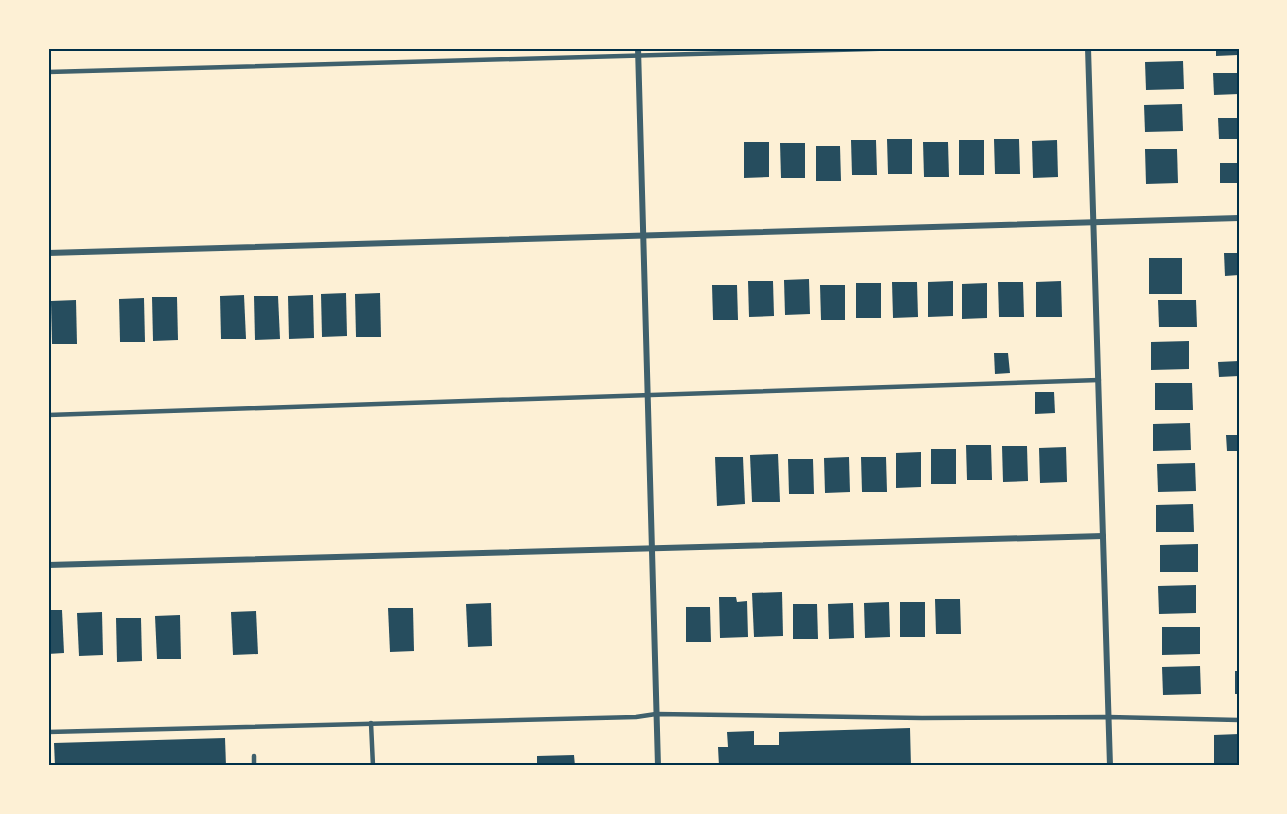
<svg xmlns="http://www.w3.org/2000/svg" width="1287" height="814" font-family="'Zilla Slab',serif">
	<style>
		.building { fill: #264d5e }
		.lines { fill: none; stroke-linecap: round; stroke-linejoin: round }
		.service { stroke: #3f606c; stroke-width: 4.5 }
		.minor { stroke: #3f606c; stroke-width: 6 }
		.neatline { fill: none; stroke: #003049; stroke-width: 2 }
	</style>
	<rect width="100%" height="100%" fill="#fdf0d5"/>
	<g class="building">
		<polygon points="1216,48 1238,48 1238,55 1216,56"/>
		<polygon points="1183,61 1184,89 1146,90 1145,62"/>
		<polygon points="1213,73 1238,73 1239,94 1214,95"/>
		<polygon points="1182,104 1183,131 1145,132 1144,105"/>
		<polygon points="1218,118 1239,118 1239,139 1219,139"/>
		<polygon points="887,139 912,139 912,174 888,174"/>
		<polygon points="994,139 1019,139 1020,174 995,174"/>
		<polygon points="851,140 876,140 877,175 852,175"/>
		<rect x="959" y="140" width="25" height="35"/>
		<polygon points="1057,140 1058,177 1033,178 1032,141"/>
		<polygon points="744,142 769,142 769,177 744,178"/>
		<polygon points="923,142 948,142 949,177 924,177"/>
		<polygon points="780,143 805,143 805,178 781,178"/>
		<polygon points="816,146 840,146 841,181 816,181"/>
		<polygon points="1145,149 1177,149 1178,183 1146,184"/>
		<rect x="1220" y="163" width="19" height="20"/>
		<polygon points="1224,253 1239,253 1239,275 1225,276"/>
		<rect x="1149" y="258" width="33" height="36"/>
		<polygon points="809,279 810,314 785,315 784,280"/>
		<polygon points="748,281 773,281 774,316 749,317"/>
		<polygon points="953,281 953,316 928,317 928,282"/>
		<polygon points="1061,281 1062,317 1036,317 1036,282"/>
		<polygon points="892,282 917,282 918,317 893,318"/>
		<polygon points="998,282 1023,282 1024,317 999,317"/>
		<rect x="856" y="283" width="25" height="35"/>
		<polygon points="987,283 987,318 962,319 962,284"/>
		<polygon points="712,285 737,285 738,320 713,320"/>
		<polygon points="820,285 845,285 845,320 821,320"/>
		<polygon points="346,293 347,336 322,337 321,294"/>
		<polygon points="380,293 381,337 356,337 355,294"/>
		<polygon points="244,295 246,339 221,339 220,296"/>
		<polygon points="313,295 314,338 289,339 288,296"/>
		<polygon points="254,296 278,296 280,339 255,340"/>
		<polygon points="152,297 177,297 178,340 153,341"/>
		<polygon points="144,298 145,342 120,342 119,299"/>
		<polygon points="76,300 77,344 52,344 51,301"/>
		<polygon points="1158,300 1196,300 1197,327 1159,327"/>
		<polygon points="1189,341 1189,369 1151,370 1151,342"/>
		<polygon points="994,353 1008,353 1010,373 995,374"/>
		<polygon points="1239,361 1239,376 1219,377 1218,362"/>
		<polygon points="1155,383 1192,383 1193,410 1155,410"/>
		<polygon points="1035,392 1054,392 1055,413 1035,414"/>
		<polygon points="1190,423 1191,450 1153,451 1153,424"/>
		<polygon points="1226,435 1239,435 1239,451 1227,451"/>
		<polygon points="966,445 991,445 992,480 967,480"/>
		<polygon points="1002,446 1027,446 1028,481 1003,482"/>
		<polygon points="1066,447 1067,482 1040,483 1039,448"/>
		<rect x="931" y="449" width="25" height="35"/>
		<polygon points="921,452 921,487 896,488 896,453"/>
		<polygon points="778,454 780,502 752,502 750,455"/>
		<polygon points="715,457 743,457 745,504 717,506"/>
		<polygon points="849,457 850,492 825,493 824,458"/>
		<polygon points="861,457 886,457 887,492 862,492"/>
		<polygon points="788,459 813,459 814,494 789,494"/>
		<polygon points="1195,463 1196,491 1158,492 1157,464"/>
		<polygon points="1193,504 1194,532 1156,532 1156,505"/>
		<polygon points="1198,544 1198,572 1160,572 1160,545"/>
		<polygon points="1196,585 1196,613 1159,614 1158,586"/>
		<polygon points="782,592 783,636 754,637 752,593"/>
		<polygon points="719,597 736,597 737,602 747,601 748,637 720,638"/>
		<polygon points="935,599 960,599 961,634 936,634"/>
		<polygon points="889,602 890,637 865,638 864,603"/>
		<rect x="900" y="602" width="25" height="35"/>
		<polygon points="491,603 492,646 468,647 466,604"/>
		<polygon points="853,603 854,638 829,639 828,604"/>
		<polygon points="793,604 817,604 818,639 793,639"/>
		<polygon points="686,607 710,607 711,642 686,642"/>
		<polygon points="388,608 413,608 414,651 390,652"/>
		<polygon points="48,610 62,610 64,653 48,654"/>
		<polygon points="256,611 258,654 233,655 231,612"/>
		<polygon points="102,612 103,655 79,656 77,613"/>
		<polygon points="180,615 181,659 157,659 155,616"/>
		<polygon points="116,618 141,618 142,661 117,662"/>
		<polygon points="1162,627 1200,627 1200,654 1162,655"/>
		<polygon points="1200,666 1201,694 1163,695 1162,667"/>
		<rect x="1235" y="671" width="4" height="23"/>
		<polygon points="910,728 911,766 719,766 718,747 728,747 727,732 754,731 754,745 779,745 779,732"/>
		<polygon points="1239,734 1239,766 1214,766 1214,735"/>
		<polygon points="225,738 226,766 55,766 54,743"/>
		<polygon points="574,755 575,766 537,766 537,756"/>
	</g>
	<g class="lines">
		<g class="service">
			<polyline points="48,72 907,48"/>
			<polyline points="48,415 1099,380"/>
			<polyline points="371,723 373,766"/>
			<polyline points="48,732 636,717 656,714 922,718 1108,717 1239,720"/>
			<polyline points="254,756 254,766"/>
		</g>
		<g class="minor">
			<polyline points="638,48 658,766"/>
			<polyline points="1088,48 1110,766"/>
			<polyline points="48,253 1239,218"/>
			<polyline points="48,565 1103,536"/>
		</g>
	</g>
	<rect width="1287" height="814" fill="none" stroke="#fdf0d5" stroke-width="99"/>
	<rect x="50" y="50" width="1188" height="714" class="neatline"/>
</svg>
